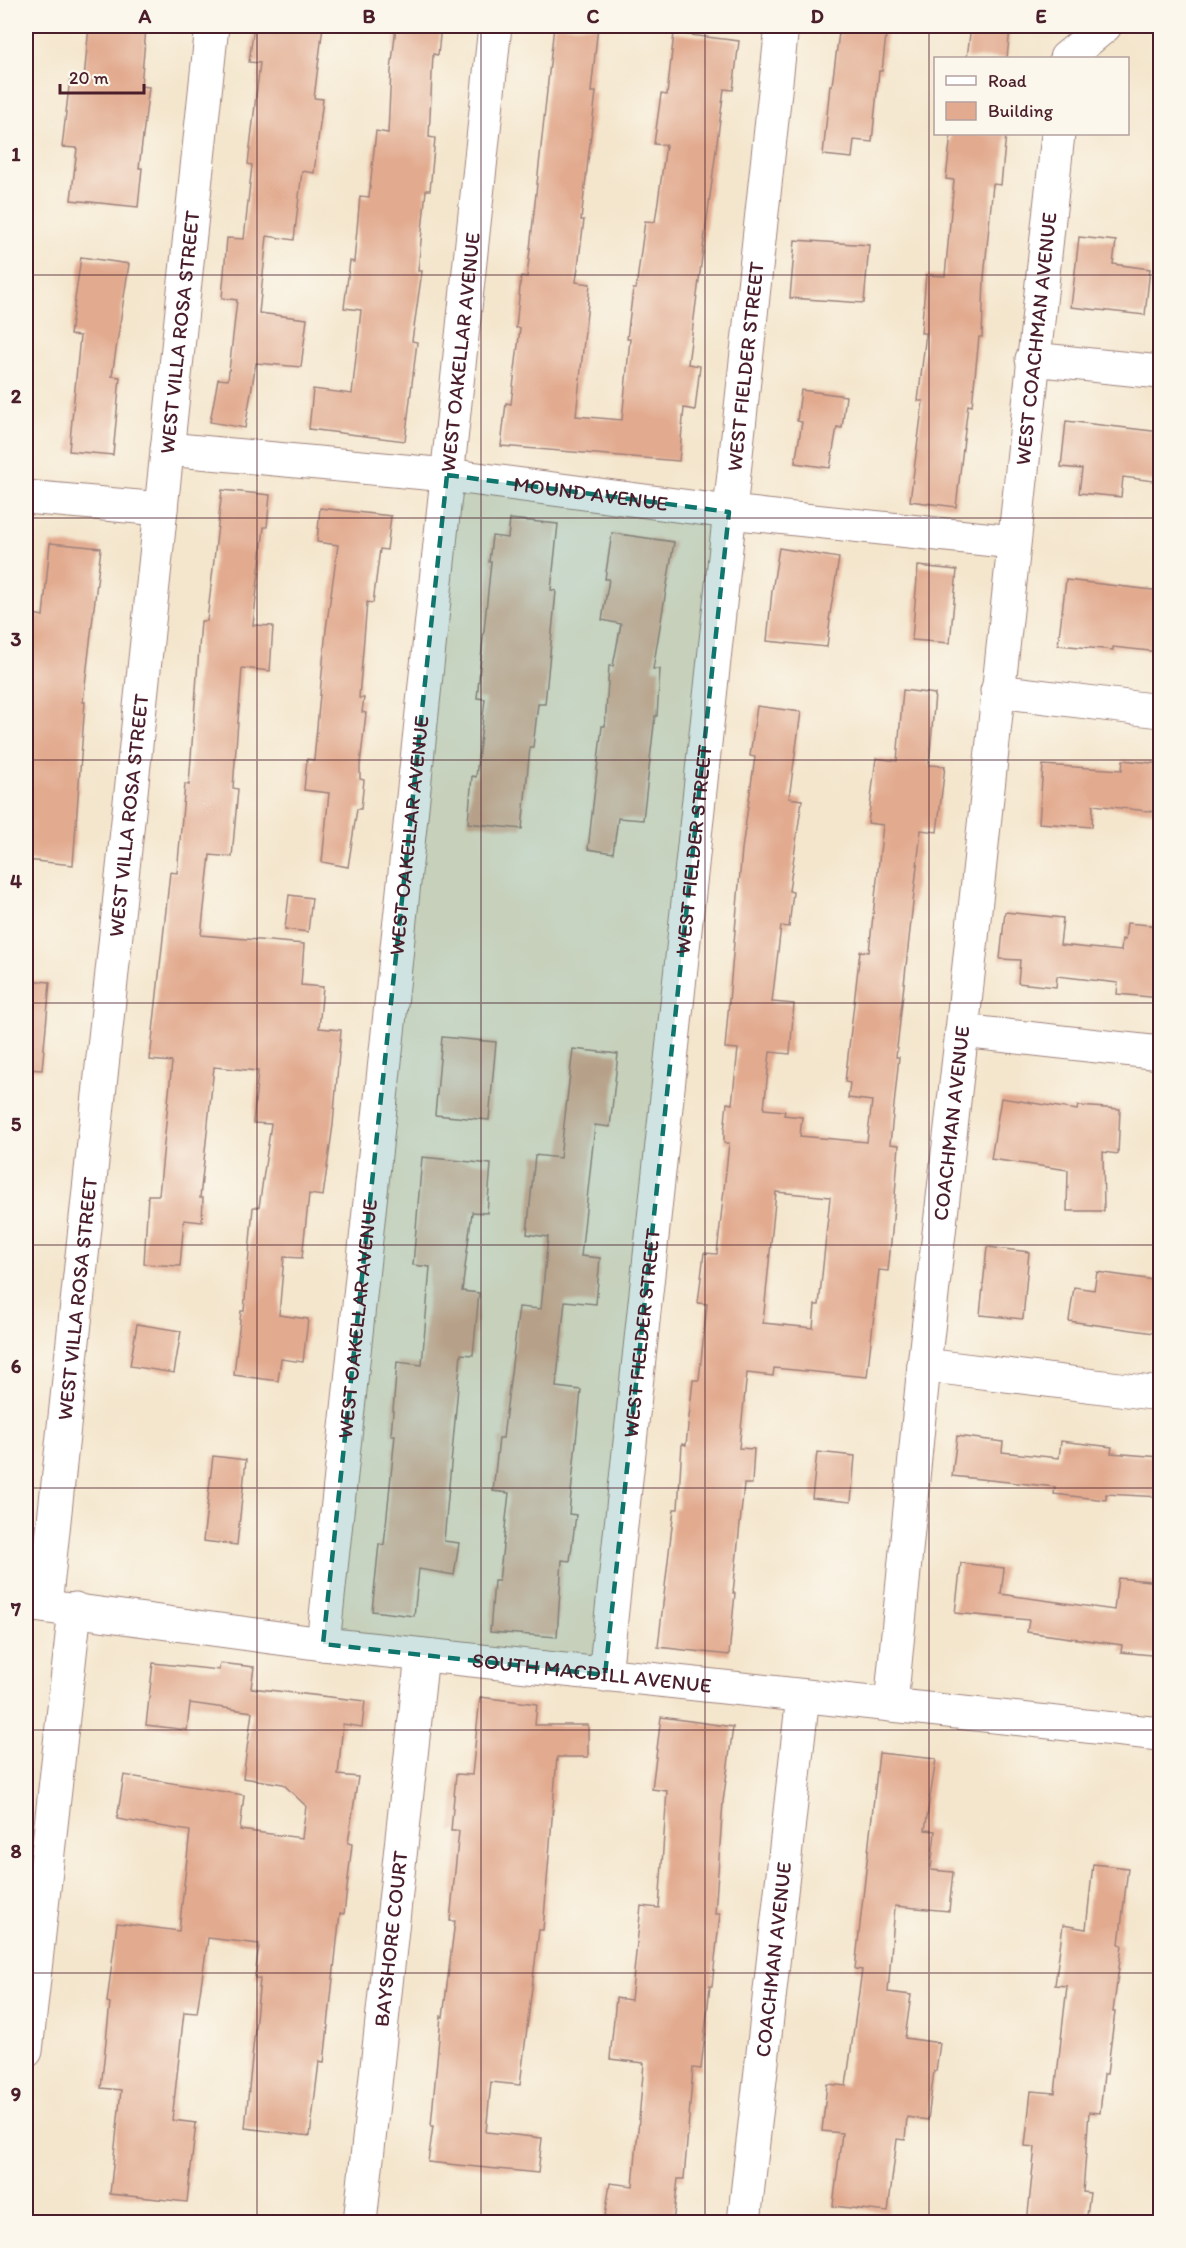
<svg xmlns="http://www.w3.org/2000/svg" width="1186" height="2248" font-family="Itim,sans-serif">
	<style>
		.building { fill: #e2ab90; fill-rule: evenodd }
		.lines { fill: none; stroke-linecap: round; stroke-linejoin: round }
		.minor-casing { stroke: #9f827c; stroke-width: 35 }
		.minor { stroke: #fff; stroke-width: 33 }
		.marked { fill: #0f766e; fill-opacity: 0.2; stroke: #0f766e; stroke-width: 4.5; stroke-dasharray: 12 8; stroke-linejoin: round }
		.grid { fill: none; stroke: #4a1f2b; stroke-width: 1.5; stroke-opacity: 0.55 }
		.labels { text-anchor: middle; stroke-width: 4.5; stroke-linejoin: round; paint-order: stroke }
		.street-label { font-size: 21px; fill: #4a1f2b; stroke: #fbf7ec }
		.neatline { fill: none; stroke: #4a1f2b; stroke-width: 2 }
		.grid-label { font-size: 20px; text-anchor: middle; font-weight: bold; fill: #4a1f2b }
	</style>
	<rect width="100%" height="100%" fill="#fbf7ec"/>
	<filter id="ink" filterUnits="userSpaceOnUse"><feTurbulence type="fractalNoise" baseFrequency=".0167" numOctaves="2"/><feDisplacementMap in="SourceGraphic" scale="12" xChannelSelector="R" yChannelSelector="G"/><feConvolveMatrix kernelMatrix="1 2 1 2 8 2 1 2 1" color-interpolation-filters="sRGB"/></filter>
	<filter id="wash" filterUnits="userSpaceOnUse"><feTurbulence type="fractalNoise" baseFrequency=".008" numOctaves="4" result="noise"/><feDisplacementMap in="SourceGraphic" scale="24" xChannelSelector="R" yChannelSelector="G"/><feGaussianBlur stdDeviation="1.35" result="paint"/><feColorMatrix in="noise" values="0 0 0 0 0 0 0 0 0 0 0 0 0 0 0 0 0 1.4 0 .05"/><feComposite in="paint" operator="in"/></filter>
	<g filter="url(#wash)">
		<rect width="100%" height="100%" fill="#f4e6cd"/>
		<g id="blocks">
			<g class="building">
				<polygon points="89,26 146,28 141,86 149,87 139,168 142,168 138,207 71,200 77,148 62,147 70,78 84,79"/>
				<polygon points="254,26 323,26 314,98 323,99 314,173 302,171 294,240 267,236 259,313 307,319 301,367 256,363 245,428 210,422 218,379 228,380 237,300 222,298 227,238 244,239 252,165 248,164 260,63 249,62"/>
				<polygon points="396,26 441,26 438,55 433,54 429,137 435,138 430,190 426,190 418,271 422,271 412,341 417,342 405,441 309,429 313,389 352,394 361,310 344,308 350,261 354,262 360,196 369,197 376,131 388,133 391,71"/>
				<polygon points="554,26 598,26 591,92 596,92 581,220 584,220 576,282 590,284 576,416 622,420 630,339 627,339 633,289 636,289 645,221 655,222 666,145 654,144 661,94 667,95 674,33 739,41 733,90 724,89 688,364 700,366 695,410 684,408 679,461 501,446 506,403 511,404 520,328 516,328 521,276 527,277"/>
				<polygon points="843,26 887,26 882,71 879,71 872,142 854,140 852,158 823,155 830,85 832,85 839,33 842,34"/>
				<polygon points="971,26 1010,29 1007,58 967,58"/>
				<polygon points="951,134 1006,134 1001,185 993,184 984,278 982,337 979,337 972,406 968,405 956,507 910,501 923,401 918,401 926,333 921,333 926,275 945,276 954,180 946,179"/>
				<polygon points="1079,237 1116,241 1113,264 1150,269 1145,315 1071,307"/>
				<polygon points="795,240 869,245 864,303 790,298"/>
				<polygon points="81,257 129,264 112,376 120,377 113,455 69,451 80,336 70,335"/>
				<polygon points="801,390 846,396 842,428 837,427 830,468 795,463 802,422 797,421"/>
				<polygon points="1066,421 1161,432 1161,482 1123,477 1121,497 1079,493 1082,469 1061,467"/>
				<polygon points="222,490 270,495 267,527 264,527 253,625 273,626 270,671 242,668 233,788 238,789 232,857 210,855 201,935 304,944 301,985 323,987 319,1028 341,1030 333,1125 323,1196 309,1194 302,1258 284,1257 279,1315 308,1319 303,1362 281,1359 278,1381 234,1375 241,1311 244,1311 253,1207 259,1207 271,1124 253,1123 258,1071 214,1067 200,1198 203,1198 202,1222 184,1220 180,1266 144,1264 148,1195 159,1195 172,1062 150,1060 170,872 177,873 185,784 189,785 201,621 207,621"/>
				<polygon points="320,508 391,516 387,550 380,549 373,603 367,602 359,698 364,698 362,712 366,713 360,765 360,779 364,780 361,809 357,809 348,867 322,862 329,793 304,790 307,759 314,760 326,629 338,545 317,542"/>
				<polygon points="510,519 558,524 551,590 556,591 545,704 538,704 533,747 530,747 522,829 468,823 472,776 476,777 485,699 477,698 491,562 489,562 492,536 508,538"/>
				<polygon points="612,533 674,542 653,669 660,669 657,716 655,716 643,820 618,818 613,853 588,849 602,726 605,726 609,666 613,666 621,624 602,620 609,579 605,579"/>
				<polygon points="50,543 101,548 83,702 85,702 73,865 26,860 26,648 30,649 34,614 43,616"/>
				<polygon points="779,548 839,558 829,620 830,620 827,647 767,641 772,591"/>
				<polygon points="918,566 957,570 950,643 912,640"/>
				<polygon points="1066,580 1161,591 1161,649 1159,652 1113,647 1113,650 1058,645"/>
				<path d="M903,690L935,694L929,765L945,766L937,832L921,830L896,1057H899L890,1144L899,1145L892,1232L888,1271L879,1270L867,1377L774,1368L773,1376L747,1373L739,1448L754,1449L752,1484H744L733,1593H735L729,1655L658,1647L674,1509H678L682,1444L686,1445L693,1380H699L707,1304L698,1303L704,1253L717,1254L729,1143H724V1132L727,1103L732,1104L738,1049L725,1048L742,849L755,757L750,756L757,706L801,712L789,798L802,800L789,891L793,892L789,927L781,926L772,1002L794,1004L790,1054L770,1052L764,1109L785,1111L784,1115L802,1117L800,1136L867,1142L872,1101L848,1098L850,1083L845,1082L860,951L869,952L883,825L868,823L876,758L897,761ZM776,1192L830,1197L819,1305H815L813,1328L763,1323Z"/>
				<polygon points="1123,760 1161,764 1157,812 1093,805 1092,827 1039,823 1043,765 1122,770"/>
				<polygon points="289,895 312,898 308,932 285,929"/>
				<polygon points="1005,912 1063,918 1060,945 1121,951 1122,939 1125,940 1127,923 1161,926 1161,998 1117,994 1118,983 1057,976 1056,987 1018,983 1020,960 1000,959"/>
				<polygon points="26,980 50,982 42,1070 26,1069"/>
				<polygon points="442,1037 496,1042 489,1120 435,1115"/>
				<polygon points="573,1049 618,1054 610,1127 595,1125 581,1256 600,1258 596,1304 565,1301 556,1387 581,1390 569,1514 576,1515 570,1561 562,1560 557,1637 490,1632 494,1581 499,1581 509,1493 493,1491 499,1438 503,1438 519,1307 541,1309 548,1237 527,1234 535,1155 560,1158"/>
				<polygon points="1001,1098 1077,1110 1078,1106 1120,1109 1118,1154 1103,1152 1104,1211 1067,1211 1068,1170 991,1159"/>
				<polygon points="422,1157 491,1164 487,1213 472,1212 462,1291 479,1293 473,1355 461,1354 444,1541 459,1543 454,1575 419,1569 414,1616 372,1611 379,1544 384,1545 395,1435 391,1435 397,1362 422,1365 430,1267 413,1265"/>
				<polygon points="987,1247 1029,1252 1023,1319 980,1315"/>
				<polygon points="1097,1272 1161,1281 1161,1334 1069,1321 1074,1287 1094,1290"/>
				<polygon points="137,1324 181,1331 174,1373 130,1366"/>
				<polygon points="957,1436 1003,1442 1002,1452 1059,1458 1061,1441 1112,1447 1111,1453 1161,1457 1161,1497 1106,1494 1106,1500 1054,1494 1055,1487 952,1476"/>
				<polygon points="817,1452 855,1456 851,1502 812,1498"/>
				<polygon points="213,1456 246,1460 237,1545 203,1541"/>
				<polygon points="961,1563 1004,1568 1001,1594 1114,1610 1118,1578 1161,1582 1161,1656 1121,1652 1122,1645 1027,1632 1029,1620 955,1613"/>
				<polygon points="153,1663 219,1670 220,1663 254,1667 251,1688 365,1701 362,1727 343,1724 338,1775 358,1777 348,1843 352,1844 344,1914 340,1913 324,2063 319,2062 310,2136 245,2128 260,1979 255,1978 259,1944 208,1938 197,2013 184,2012 172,2120 196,2123 187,2202 110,2194 121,2090 101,2088 110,2003 107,2002 117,1923 179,1931 190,1831 117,1819 124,1775 244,1795 240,1830 302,1838 306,1806 283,1784 243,1778 252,1712 190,1703 187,1730 146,1725"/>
				<polygon points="480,1697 537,1704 535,1725 588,1725 588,1757 557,1757 543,1930 539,1930 520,2085 491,2082 486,2132 542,2138 538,2173 428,2162 433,2126 431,2126 441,2016 443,2017 455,1921 450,1921 459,1831 451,1831 456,1774 472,1775"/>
				<polygon points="661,1717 733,1727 723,1802 715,1914 720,1914 712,1986 710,1986 701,2069 693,2068 684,2179 678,2179 673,2223 604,2223 610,2183 633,2186 644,2063 610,2059 616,1998 631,2000 641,1906 659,1908 667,1791 652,1789"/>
				<polygon points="879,1753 936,1759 925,1830 935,1831 931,1870 953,1872 949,1911 895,1906 888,1992 911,1995 905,2038 940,2043 936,2071 934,2071 928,2120 907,2117 905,2140 897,2139 888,2212 833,2206 842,2133 822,2131 827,2084 846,2086 862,1970 855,1969"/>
				<polygon points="1093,1864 1128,1868 1119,1944 1122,1945 1113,2012 1115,2012 1107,2074 1104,2074 1100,2113 1089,2112 1083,2192 1090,2193 1086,2223 1027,2223 1035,2147 1025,2146 1031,2091 1055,2093 1067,1986 1055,1985 1063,1925 1086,1929"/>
			</g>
		</g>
	</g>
	<g filter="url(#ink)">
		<use href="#blocks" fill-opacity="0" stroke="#9f827c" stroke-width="1.5"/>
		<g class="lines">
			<defs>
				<g id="minor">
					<polyline points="1066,58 1105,26"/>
					<polyline points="1032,359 1160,372"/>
					<path id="s1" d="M167,449L447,475L729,512L1013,542"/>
					<polyline points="26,497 161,509"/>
					<polyline points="997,691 1160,711"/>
					<polyline points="962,1031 1160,1053"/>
					<polyline points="924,1365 1160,1394"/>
					<path id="s2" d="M26,1604L323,1644L1160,1734"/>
					<path id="s3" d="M45,1606L212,26"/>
					<path id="s4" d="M323,1644L495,26"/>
					<path id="s5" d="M605,1675L782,26"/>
					<path id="s6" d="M891,1705L924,1365L962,1031L1058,134"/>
					<polyline points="26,2051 75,1609"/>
					<path id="s7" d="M360,2222L422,1655"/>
					<path id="s8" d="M744,2222L803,1696"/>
				</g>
			</defs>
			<use href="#minor" class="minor-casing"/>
			<use href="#minor" class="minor"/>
		</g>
	</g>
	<path class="marked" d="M447,475L729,512L605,1675L323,1644Z"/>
	<path class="grid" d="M257,26V2222M481,26V2222M705,26V2222M929,26V2222M26,275H1160M26,518H1160M26,760H1160M26,1003H1160M26,1245H1160M26,1488H1160M26,1730H1160M26,1973H1160"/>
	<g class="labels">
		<g class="street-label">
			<text dy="7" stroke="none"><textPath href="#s3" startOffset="1281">WEST VILLA ROSA STREET</textPath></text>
			<text dy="7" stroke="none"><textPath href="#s6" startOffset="1374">WEST COACHMAN AVENUE</textPath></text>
			<text dy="7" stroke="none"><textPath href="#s4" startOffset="1299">WEST OAKELLAR AVENUE</textPath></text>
			<text dy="7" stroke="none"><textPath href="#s5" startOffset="1316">WEST FIELDER STREET</textPath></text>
			<text dy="7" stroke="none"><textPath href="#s1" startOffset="426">MOUND AVENUE</textPath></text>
			<text dy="7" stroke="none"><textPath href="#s3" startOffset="795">WEST VILLA ROSA STREET</textPath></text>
			<text dy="7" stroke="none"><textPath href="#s4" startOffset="813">WEST OAKELLAR AVENUE</textPath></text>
			<text dy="7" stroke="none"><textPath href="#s5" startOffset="830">WEST FIELDER STREET</textPath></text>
			<text dy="7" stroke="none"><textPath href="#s6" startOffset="585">COACHMAN AVENUE</textPath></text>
			<text dy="7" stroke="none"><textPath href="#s3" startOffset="309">WEST VILLA ROSA STREET</textPath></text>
			<text dy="7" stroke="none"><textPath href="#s4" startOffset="327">WEST OAKELLAR AVENUE</textPath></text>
			<text dy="7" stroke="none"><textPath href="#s5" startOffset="344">WEST FIELDER STREET</textPath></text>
			<text dy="7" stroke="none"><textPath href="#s2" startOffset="570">SOUTH MACDILL AVENUE</textPath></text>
			<text dy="7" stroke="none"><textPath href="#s7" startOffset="285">BAYSHORE COURT</textPath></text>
			<text dy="7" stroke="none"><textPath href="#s8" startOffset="264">COACHMAN AVENUE</textPath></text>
		</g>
	</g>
	<rect width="1186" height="2248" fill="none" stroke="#fbf7ec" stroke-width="66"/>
	<rect x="934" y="57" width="195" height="78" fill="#fbf7ec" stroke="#b4a19f" stroke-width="1.5"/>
	<rect x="946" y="76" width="30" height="9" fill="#ffffff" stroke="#b4a19f" stroke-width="1.5"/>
	<text x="988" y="87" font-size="18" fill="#4a1f2b">Road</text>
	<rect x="946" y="102" width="30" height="18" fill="#e2ab90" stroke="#b4a19f" stroke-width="1.5"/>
	<text x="988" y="117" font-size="18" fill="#4a1f2b">Building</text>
	<path d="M60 84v9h84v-9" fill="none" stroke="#4a1f2b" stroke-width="3"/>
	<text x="69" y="84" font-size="18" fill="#4a1f2b" stroke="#fbf7ec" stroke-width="4.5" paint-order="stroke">20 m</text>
	<rect x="33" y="33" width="1120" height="2182" class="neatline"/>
	<g class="grid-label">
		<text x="145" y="23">A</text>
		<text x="369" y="23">B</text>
		<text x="593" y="23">C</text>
		<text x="817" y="23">D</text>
		<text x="1041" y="23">E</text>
		<text x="16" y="161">1</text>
		<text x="16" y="403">2</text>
		<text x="16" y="646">3</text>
		<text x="16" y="888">4</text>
		<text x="16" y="1131">5</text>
		<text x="16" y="1373">6</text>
		<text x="16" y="1616">7</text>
		<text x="16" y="1858">8</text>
		<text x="16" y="2101">9</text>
	</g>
</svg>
